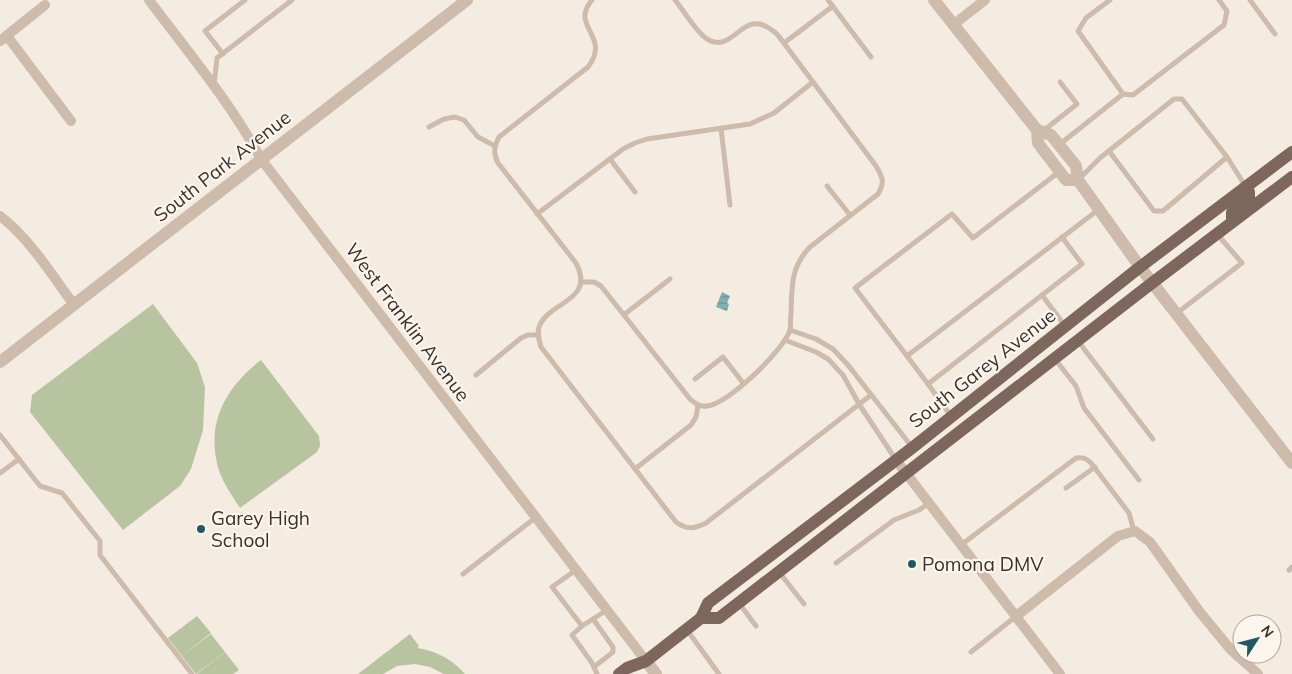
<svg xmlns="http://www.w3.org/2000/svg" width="1292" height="674" font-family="Mulish,sans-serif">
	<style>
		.pitch { fill: #b8c4a0 }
		.water { fill: url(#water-rules) }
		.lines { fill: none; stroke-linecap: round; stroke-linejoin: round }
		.service { stroke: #cdbbac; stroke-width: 5 }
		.minor { stroke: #cdbbac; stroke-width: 10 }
		.tertiary { stroke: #cdbbac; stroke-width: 12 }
		.primary { stroke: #7d675c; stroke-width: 12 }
		.poi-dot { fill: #1f5a5e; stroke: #fbf5ee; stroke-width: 2 }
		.labels { text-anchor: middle; stroke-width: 4.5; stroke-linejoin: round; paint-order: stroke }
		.street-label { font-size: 19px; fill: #3b302b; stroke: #fbf5ee }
		.poi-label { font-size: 19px; fill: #3b302b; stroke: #fbf5ee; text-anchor: start }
	</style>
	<defs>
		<pattern id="water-rules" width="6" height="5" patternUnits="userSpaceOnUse" patternTransform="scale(1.25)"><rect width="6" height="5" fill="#7fb0b2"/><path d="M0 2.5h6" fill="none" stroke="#699091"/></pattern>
	</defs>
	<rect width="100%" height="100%" fill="#f4ebe1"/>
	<g class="pitch">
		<polygon points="153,304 197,363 205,387 203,430 191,469 180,486 123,530 30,412 32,395"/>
		<path d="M261,360L319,436L320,446L317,452L240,508C231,494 220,479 217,463C207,419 228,386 261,360Z"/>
		<polygon points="197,616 211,633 182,656 168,638"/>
		<polygon points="211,634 225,652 196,674 182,656"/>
		<path d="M410,634L419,646L417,648C436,651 452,659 465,674H444L430,667L415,664L397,666L383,674H358Z"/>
		<polygon points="225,652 239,670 233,674 197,674"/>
	</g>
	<polygon class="water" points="722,292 730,296 727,303 729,304 727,311 716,307"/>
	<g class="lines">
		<g class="service">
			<path d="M592,0C569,27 612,36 588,67L499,137C494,147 493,153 498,163L576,263C596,302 548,301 539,327C537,334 539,340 541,347L676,522C687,530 694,529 706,523L871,395"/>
			<polyline points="828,0 871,57"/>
			<polyline points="1250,0 1275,34"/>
			<polyline points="784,43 833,6"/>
			<polyline points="223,54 205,31 245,0"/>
			<polyline points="214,85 217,58 292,0"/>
			<polyline points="1123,94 1133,95 1224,25 1227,11 1219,0"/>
			<polyline points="429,127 444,119 455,117 464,120 478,137 495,146"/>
			<polyline points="721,128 730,205"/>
			<polyline points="1043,131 1077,104 1060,82"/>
			<polyline points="1060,144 1123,94 1078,31 1086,18 1110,0"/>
			<polyline points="1109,151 1154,211 1163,211 1227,157"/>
			<polyline points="610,159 635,192"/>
			<polyline points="1059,172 973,238 952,214 855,288 907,356 1098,210"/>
			<polyline points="1080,178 1100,158 1174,99 1182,99 1227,157 1246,187"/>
			<polyline points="827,186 850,215"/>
			<polyline points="537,214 623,149 635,143 647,139 750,124 774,113 813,82"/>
			<path d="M581,282H594L601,286L690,399C695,403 699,407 707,406C727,405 784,350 790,330C791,325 790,319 791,315C792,287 790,268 810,247L878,194C885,182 883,178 876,166L777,34C772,30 767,26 760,24C740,20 729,53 707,39C696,32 684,11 675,0"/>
			<polyline points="1042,295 1065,326"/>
			<polyline points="1177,313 1242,263 1218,235"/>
			<polyline points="625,314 670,279"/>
			<polyline points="790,330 816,339 833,349 848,365 912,447"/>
			<polyline points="785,340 816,352 828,359 843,375 859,404 896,460"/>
			<polyline points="1078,341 1153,439"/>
			<polyline points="907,356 928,384 1082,264 1062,237"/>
			<polyline points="1055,359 1076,386 1084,408 1139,480"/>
			<polyline points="476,375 521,338 528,335 538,335"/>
			<polyline points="695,379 723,357 743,383"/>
			<polyline points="928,384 951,416"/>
			<polyline points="0,435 40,486 62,493 100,541 100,555 192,674"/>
			<polyline points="635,469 691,425 696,417 698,405"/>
			<polyline points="0,473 19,459"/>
			<polyline points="1066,488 1095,467"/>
			<path d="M961,545L1076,458C1083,457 1086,458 1091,463L1129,513L1134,531"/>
			<polyline points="836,563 894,520 919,510 929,503"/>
			<polyline points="576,570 552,587 582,626 607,610"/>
			<polyline points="1289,570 1292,567"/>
			<polyline points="779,572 804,604"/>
			<polyline points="463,574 535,518"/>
			<polyline points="739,603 756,626"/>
			<polyline points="593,619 613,647 613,652 594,667"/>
			<polyline points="582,626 572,635 592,663 597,674"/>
			<polyline points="687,630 719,674"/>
			<polyline points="971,652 1015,617"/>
		</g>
		<g class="minor">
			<path d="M149,0C188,52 230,102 261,159L646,661"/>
			<polyline points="953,25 985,0"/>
			<polyline points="7,36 71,121"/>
			<polyline points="0,41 45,5"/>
			<path d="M0,216C30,239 52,275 74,305"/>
			<polyline points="896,460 1060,674"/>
			<polyline points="1015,617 1118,536 1135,531 1150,542 1199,611 1231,650 1258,674"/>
		</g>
		<g class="tertiary">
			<polyline points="934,0 1037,130 1051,135 1076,166 1078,180 1140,267 1292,463"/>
			<polyline points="1037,130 1038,143 1066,180 1078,180"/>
			<polyline points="0,362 467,0"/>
			<polyline points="646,661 656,674"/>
		</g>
		<g class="primary">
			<polyline points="1232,220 1232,212 1249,198 1249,192 1246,187"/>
			<polyline points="701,618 719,618 1152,283 1292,177"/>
			<polyline points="619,674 627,668 646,661 701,618 708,603 912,448 1140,267 1292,152"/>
		</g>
	</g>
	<g class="poi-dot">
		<circle cx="201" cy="529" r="5"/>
		<circle cx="912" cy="564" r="5"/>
	</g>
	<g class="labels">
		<g class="street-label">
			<text transform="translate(222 166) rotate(-38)" y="7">South Park Avenue</text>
			<text transform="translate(408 322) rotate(53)" y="7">West Franklin Avenue</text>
			<text transform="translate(982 368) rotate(-38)" y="7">South Garey Avenue</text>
		</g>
		<g class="poi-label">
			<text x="211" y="525">Garey High<tspan x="211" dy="22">School</tspan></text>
			<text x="922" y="571">Pomona DMV</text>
		</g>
	</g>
	<g transform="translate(1257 639) rotate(54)"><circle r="24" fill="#fbf5ee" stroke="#aea6a0"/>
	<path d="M0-4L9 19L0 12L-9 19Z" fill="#1f5a5e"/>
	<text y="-8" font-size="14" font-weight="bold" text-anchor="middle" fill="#3b302b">N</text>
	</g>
</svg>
